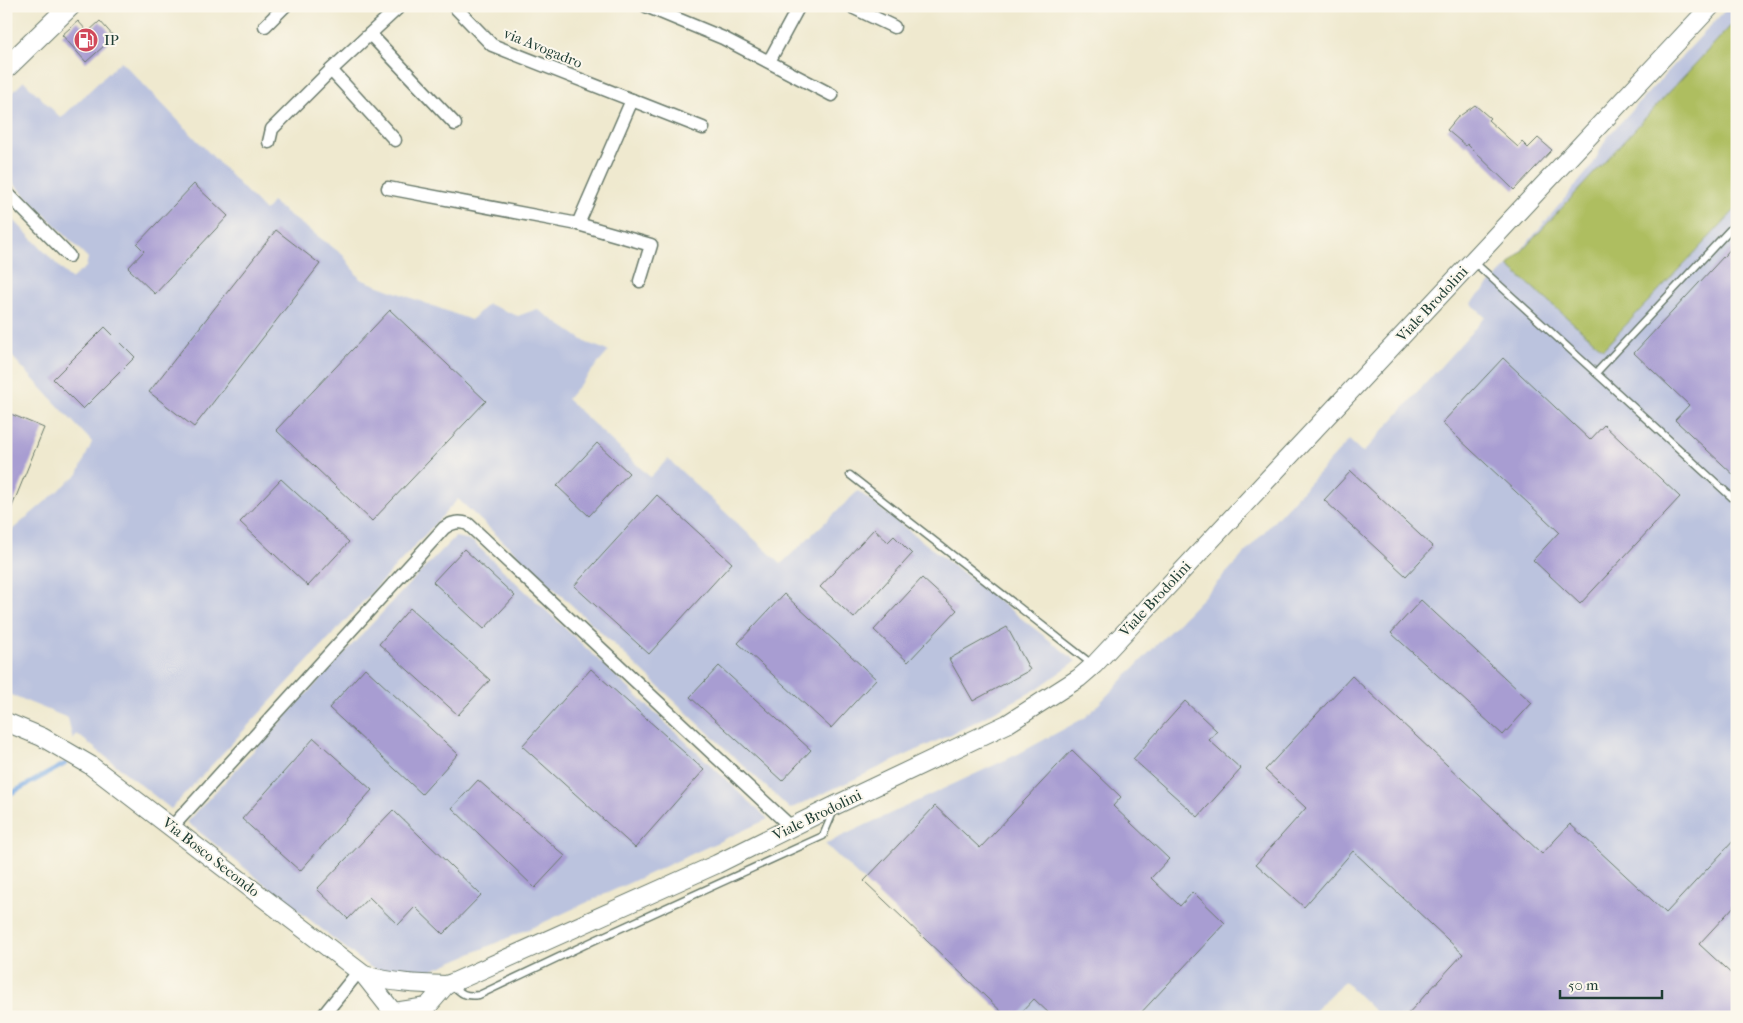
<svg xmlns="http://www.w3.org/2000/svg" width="1743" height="1023" font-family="'IM FELL French Canon',serif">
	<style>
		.industrial { fill: #bbc3de }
		.green { fill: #aebe61; stroke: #667e4a }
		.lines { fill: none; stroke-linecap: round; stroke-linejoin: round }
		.stream { stroke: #7aabe5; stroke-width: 4.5 }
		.building { fill: #a89dd2 }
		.lane-casing { stroke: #68796a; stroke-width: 9 }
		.street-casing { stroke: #68796a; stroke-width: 15 }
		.secondary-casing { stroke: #68796a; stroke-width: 20 }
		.primary-casing { stroke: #68796a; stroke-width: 22 }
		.lane { stroke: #fff; stroke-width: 6 }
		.street { stroke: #fff; stroke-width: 12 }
		.secondary { stroke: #fff; stroke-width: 18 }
		.primary { stroke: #fff; stroke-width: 20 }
		.labels { text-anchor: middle; stroke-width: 4; stroke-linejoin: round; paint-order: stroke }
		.poi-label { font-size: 15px; fill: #1f3d34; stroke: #fbf7ec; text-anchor: start }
		.street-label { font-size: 15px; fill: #1f3d34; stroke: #fbf7ec }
	</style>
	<rect width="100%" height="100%" fill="#fbf7ec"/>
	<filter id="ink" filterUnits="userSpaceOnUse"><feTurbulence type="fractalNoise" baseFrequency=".02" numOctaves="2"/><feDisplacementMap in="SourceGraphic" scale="10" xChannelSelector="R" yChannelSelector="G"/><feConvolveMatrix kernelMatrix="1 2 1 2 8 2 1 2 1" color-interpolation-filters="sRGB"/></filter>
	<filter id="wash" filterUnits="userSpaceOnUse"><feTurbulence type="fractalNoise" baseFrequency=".0096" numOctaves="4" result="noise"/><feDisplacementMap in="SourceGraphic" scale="20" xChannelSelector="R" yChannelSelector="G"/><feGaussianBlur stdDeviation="1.12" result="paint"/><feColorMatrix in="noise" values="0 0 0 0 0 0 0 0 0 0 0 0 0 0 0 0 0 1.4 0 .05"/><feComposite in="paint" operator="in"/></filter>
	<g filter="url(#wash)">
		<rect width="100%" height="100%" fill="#efe9cf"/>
		<g class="industrial">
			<polygon points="1729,6 1737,6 1737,1017 1381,1017 1344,981 1308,1017 1007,1017 825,844 1018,754 1086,717 1217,583 1349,440 1363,453 1485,317 1471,303 1508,266 1592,166 1607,137"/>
			<polygon points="121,61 265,211 272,202 343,255 360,279 471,320 488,304 518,316 537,309 587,343 609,351 567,399 650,477 668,459 781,564 858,491 1076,661 1035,690 960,730 790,809 458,499 171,809 77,734 73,740 68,718 6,693 6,535 78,474 92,442 6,350 6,212 71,279 86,267 88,258 6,176 6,99 24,81 61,118"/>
			<polygon points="455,537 466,539 473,542 768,819 538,925 423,974 381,971 368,966 187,822 410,583"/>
		</g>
		<polygon class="green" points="1737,19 1737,208 1603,349 1508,266"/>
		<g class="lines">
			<polyline class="stream" points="6,796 65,764"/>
		</g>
		<g id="blocks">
			<g class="building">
				<polygon points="78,21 88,32 100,21 114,37 86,62 62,35"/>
				<polygon points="1475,105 1490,118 1488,120 1518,147 1522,142 1528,148 1538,138 1552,150 1514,190 1467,144 1466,146 1447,130 1457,118"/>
				<polygon points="194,184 228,216 155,294 128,268 144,251 137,244"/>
				<polygon points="276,230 320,264 194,427 149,392"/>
				<polygon points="1737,242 1737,478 1675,420 1689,405 1634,353"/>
				<polygon points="390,310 486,401 372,521 276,430"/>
				<polygon points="105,327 135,357 83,409 53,379"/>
				<polygon points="1503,358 1590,440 1604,425 1680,497 1580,604 1533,560 1559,532 1442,423"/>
				<polygon points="6,412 44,428 7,519 6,519"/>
				<polygon points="597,443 629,473 589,516 557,486"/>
				<polygon points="1351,471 1433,547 1406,576 1324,500"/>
				<polygon points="281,479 349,542 308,586 240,522"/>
				<polygon points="657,495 732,563 649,654 574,586"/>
				<polygon points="874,529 888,542 894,536 912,554 854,618 820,587"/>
				<polygon points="464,549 515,596 484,629 433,582"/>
				<polygon points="922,578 957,610 908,662 874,630"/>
				<polygon points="784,594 876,679 831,728 738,643"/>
				<polygon points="1421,600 1532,703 1503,735 1391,633"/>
				<polygon points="410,608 490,680 458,715 379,644"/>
				<polygon points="1007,627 1030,670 973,701 949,659"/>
				<polygon points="719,666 811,750 782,781 690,697"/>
				<polygon points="365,668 458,754 422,794 329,708"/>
				<polygon points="591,669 704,770 635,848 522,746"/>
				<polygon points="1352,676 1542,854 1570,824 1666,913 1737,837 1737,903 1699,944 1737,979 1737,1017 1405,1017 1463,954 1353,851 1304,907 1256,864 1306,808 1265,770"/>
				<polygon points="1185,701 1217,731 1209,740 1241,769 1198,817 1133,759"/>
				<polygon points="314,738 372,790 300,871 242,819"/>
				<polygon points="1072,750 1121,797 1113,806 1169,859 1151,878 1180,906 1193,892 1225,923 1137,1017 1053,1017 1034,999 1017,1017 1007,1017 864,881 935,806 980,848"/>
				<polygon points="478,780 565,856 535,888 452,808"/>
				<polygon points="393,810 481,895 443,934 415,907 398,925 369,897 348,919 317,889"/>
			</g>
		</g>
	</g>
	<g filter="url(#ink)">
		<use href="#blocks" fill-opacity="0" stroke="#68796a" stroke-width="1"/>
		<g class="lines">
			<defs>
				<g id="lane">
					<polyline points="1473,261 1596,373 1737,222"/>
					<polyline points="1596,373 1737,502"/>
					<polyline points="850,475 1093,665"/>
					<path d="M452,984C461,994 465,997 479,995L595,940L823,836L834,810"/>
				</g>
				<g id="street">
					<polyline points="454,6 492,45 703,128"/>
					<polyline points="646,6 723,38 832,95"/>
					<polyline points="850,6 894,27"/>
					<polyline points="265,26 285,6"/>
					<polyline points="370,34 455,124"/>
					<polyline points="768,61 772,56 799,6"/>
					<polyline points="331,70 395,140"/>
					<polyline points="269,142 272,129 331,70 400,6"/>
					<polyline points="388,188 578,224 632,100"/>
					<polyline points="6,192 69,256"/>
					<polyline points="578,224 651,245 640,281"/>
					<path d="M172,827L444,528C452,522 459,521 468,524L791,827"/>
					<polyline points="322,1017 359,971"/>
				</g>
				<g id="secondary">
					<polyline points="6,722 42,737 90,765 364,975 397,1017"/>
					<path d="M364,975C392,983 418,984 446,985L452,983L717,864L836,805L1007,724L1079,678L1094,665L1711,6"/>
					<polyline points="394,1012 427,1007"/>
					<polyline points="424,1017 427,1007 446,985"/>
				</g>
				<polyline id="primary" points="6,68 70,6"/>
			</defs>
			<use href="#lane" class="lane-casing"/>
			<use href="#street" class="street-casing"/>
			<use href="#secondary" class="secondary-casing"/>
			<use href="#primary" class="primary-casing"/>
			<use href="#lane" class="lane"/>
			<use href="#street" class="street"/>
			<use href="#secondary" class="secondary"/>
			<use href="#primary" class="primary"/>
		</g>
	</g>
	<defs>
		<symbol id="fuel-disc" viewBox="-11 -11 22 22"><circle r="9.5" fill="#d1495b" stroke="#fbf7ec"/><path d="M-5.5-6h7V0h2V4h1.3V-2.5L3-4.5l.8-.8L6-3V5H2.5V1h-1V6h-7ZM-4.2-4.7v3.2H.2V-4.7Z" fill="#fff"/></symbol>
	</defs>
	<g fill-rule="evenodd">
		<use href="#fuel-disc" x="72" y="26" width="28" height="28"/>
	</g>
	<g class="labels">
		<g class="poi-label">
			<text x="104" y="45">IP</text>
		</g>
		<g class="street-label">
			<text transform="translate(543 48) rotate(22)" y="5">via Avogadro</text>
			<text transform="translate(1432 304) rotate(-47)" y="5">Viale Brodolini</text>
			<text transform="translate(1155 599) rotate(-47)" y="5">Viale Brodolini</text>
			<text transform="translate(817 815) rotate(-26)" y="5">Viale Brodolini</text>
			<text transform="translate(211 857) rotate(38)" y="5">Via Bosco Secondo</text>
		</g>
	</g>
	<rect width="1743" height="1023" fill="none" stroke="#fbf7ec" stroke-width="25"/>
	<path d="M1560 990v8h102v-8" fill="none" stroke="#1f3d34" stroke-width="2.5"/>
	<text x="1568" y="990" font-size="15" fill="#1f3d34" stroke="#fbf7ec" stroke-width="4" paint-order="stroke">50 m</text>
</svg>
